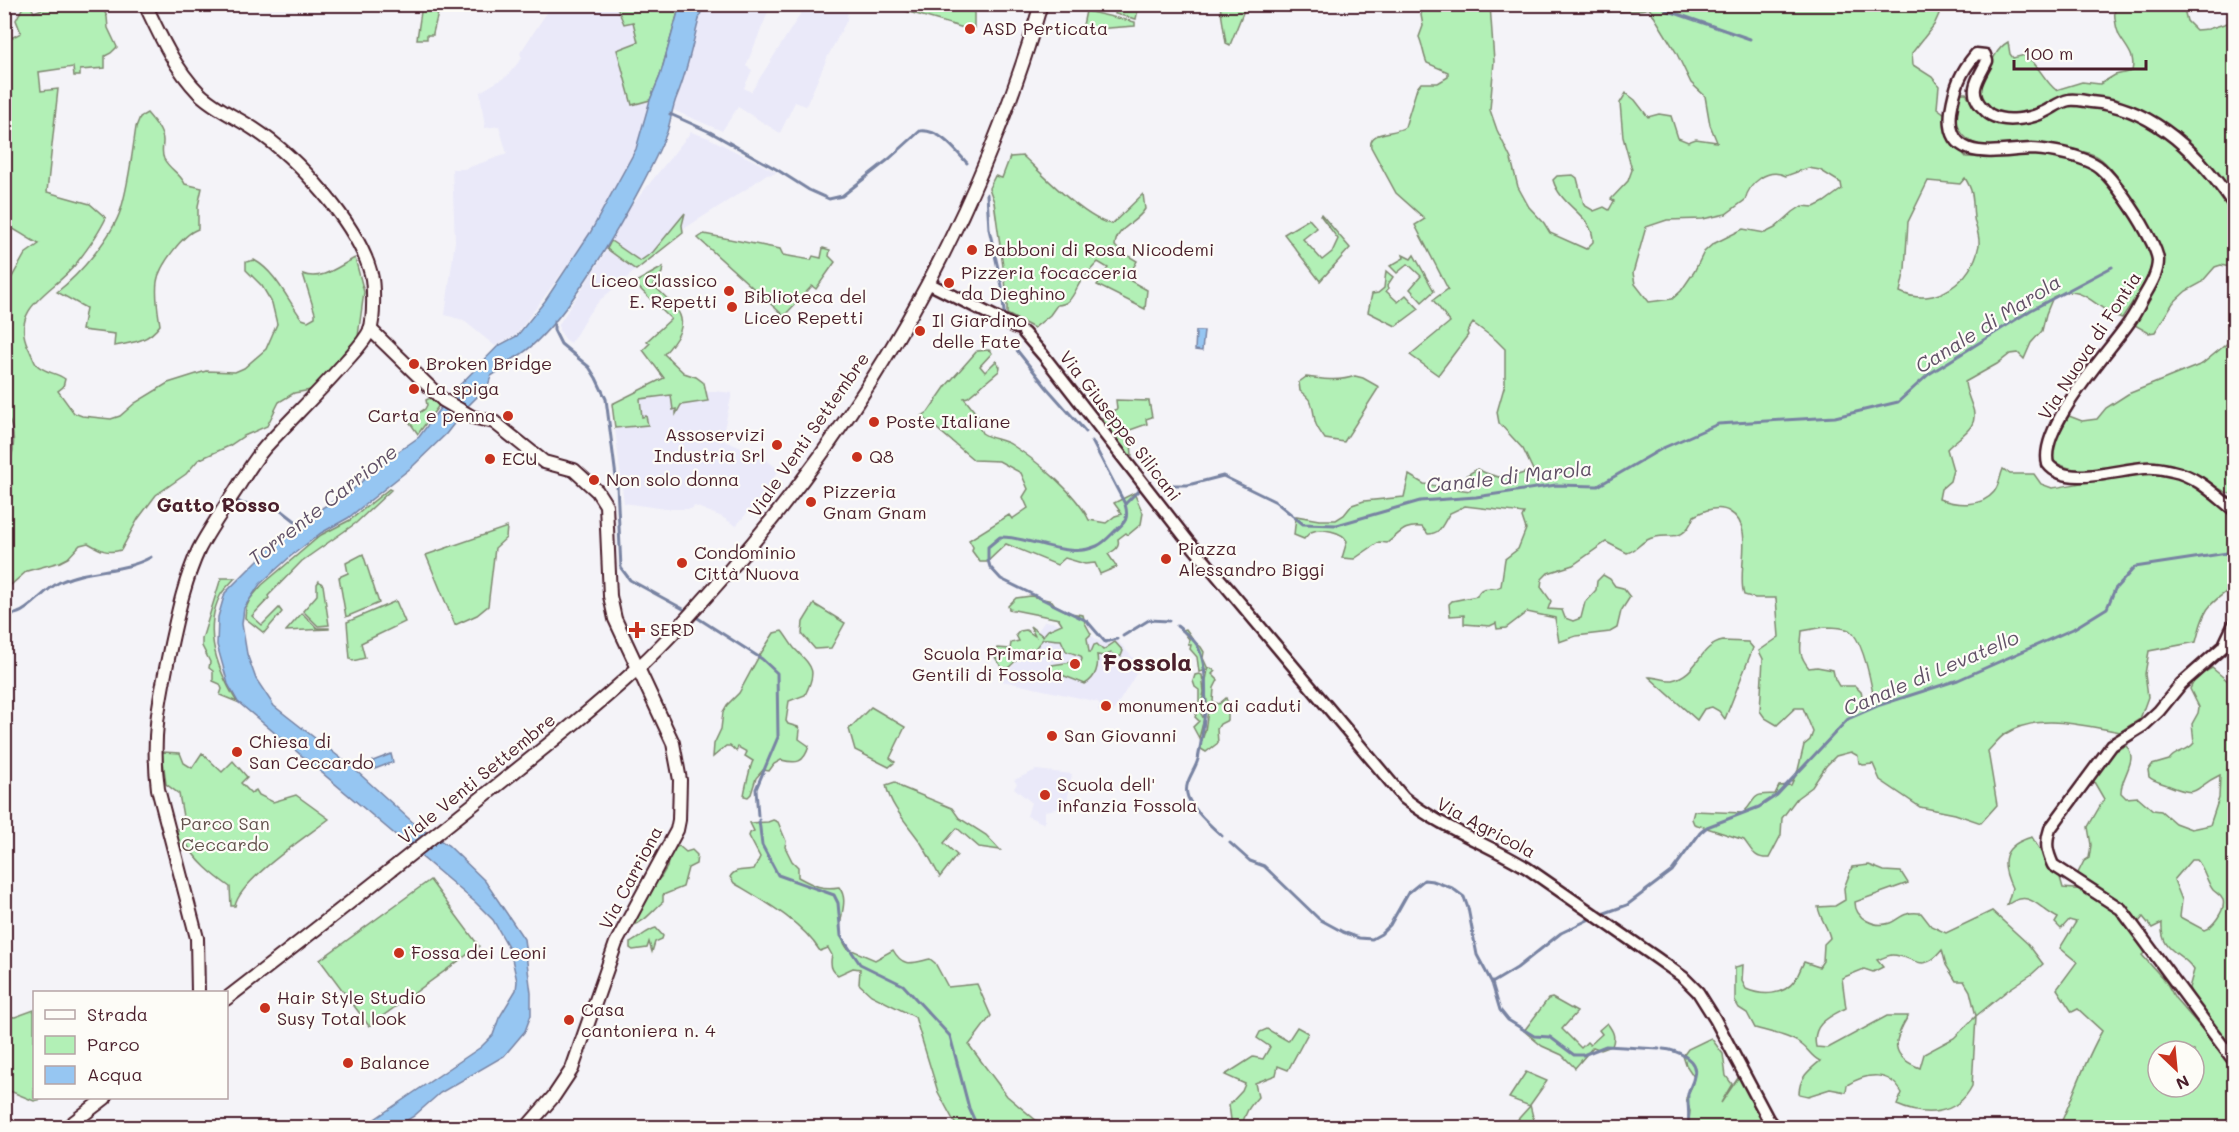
<svg xmlns="http://www.w3.org/2000/svg" width="2239" height="1132" font-family="Mali,sans-serif">
	<style>
		.built { fill: #eae9f9 }
		.green { fill: #b2f0b6; stroke: #7e8870; stroke-width: 1.5; fill-rule: evenodd }
		.water { fill: #96c6f2; stroke: #7883a2; stroke-width: 1.5 }
		.lines { fill: none; stroke-linecap: round; stroke-linejoin: round }
		.stream { stroke: #7883a2; stroke-width: 3 }
		.tertiary-casing { stroke: #4a1f2b; stroke-width: 15 }
		.secondary-casing { stroke: #4a1f2b; stroke-width: 16 }
		.tertiary { stroke: #fdfcf7; stroke-width: 10 }
		.secondary { stroke: #fdfcf7; stroke-width: 12 }
		.poi-dot { fill: #c8321e; stroke: #fdfcf7; stroke-width: 2 }
		.labels { text-anchor: middle; stroke-width: 4.5; stroke-linejoin: round; paint-order: stroke }
		.poi-label { font-size: 18px; fill: #4a1f2b; stroke: #fdfcf7; text-anchor: start }
		.street-label { font-size: 18px; fill: #4a1f2b; stroke: #fdfcf7 }
		.park-label { font-size: 18px; fill: #64534e; stroke: #fdfcf7 }
		.water-label { font-size: 20px; font-style: italic; fill: #615167; stroke: #fdfcf7 }
		.neighbourhood-label { font-size: 20px; font-weight: bold; fill: #4a1f2b; stroke: #fdfcf7 }
		.district-label { font-size: 24px; font-weight: bold; fill: #4a1f2b; stroke: #fdfcf7 }
	</style>
	<rect width="100%" height="100%" fill="#f4f3f8"/>
	<filter id="ink" filterUnits="userSpaceOnUse"><feTurbulence type="fractalNoise" baseFrequency=".0167" numOctaves="2"/><feDisplacementMap in="SourceGraphic" scale="12" xChannelSelector="R" yChannelSelector="G"/><feConvolveMatrix kernelMatrix="1 2 1 2 8 2 1 2 1" color-interpolation-filters="sRGB"/></filter>
	<g filter="url(#ink)">
		<g class="built">
			<polygon points="545,5 616,5 618,9 633,21 638,43 627,86 629,97 650,100 637,149 592,232 516,335 495,346 463,320 445,315 455,241 452,169 464,169 507,154 499,126 485,128 480,92 507,76 522,58 520,53 550,8"/>
			<polygon points="703,5 771,5 746,66 752,70 744,88 751,92 806,5 848,5 847,20 828,56 806,106 795,102 780,133 738,107 722,131 673,110 685,74"/>
			<polygon points="691,132 709,138 776,172 774,174 765,175 748,188 682,230 684,214 653,252 640,262 611,241 629,209"/>
			<polygon points="607,250 636,270 600,300 589,313 571,343 566,340 559,330 559,324"/>
			<polygon points="651,384 679,397 714,391 732,393 723,434 724,441 750,451 752,448 779,470 763,494 736,526 722,517 695,506 691,509 665,509 624,503 612,404"/>
			<polygon points="1045,621 1082,628 1097,640 1106,644 1118,641 1135,660 1139,669 1111,715 1098,710 1100,705 1098,702 1002,681"/>
			<polygon points="1036,770 1072,774 1066,807 1045,811 1045,824 1027,816 1031,802 1014,788 1017,784 1014,780"/>
		</g>
		<g class="green">
			<path d="M24,5H30L34,12L53,5H108L103,8L107,17L108,28L117,47L111,53L105,56V68L80,70V76H74L73,67L39,72L41,91L58,89L47,192L90,204L106,218C98,235 86,251 75,265C56,290 9,307 28,347C31,352 33,360 36,364C44,373 56,372 65,379L63,387L58,391L74,413L82,416L111,419L120,416L135,403L168,383L206,371L235,372L244,368L266,349L277,324L272,303L262,286L246,270V262L254,260C276,272 287,299 302,319L308,321L315,317V313L303,274C321,282 340,265 355,258L364,292L358,336L331,372L311,390L294,393L279,402L267,426L244,436L229,446L198,460L186,474L156,495L138,519L121,550C107,554 100,550 88,543L80,545L68,558L60,562L27,571L5,590V470C17,453 16,428 4,411L5,283L12,277L25,254L39,244C26,238 16,229 5,225V41L21,33L16,20Z"/>
			<polygon points="422,5 440,5 433,33 433,35 427,35 427,39 417,39"/>
			<polygon points="616,5 680,5 660,76 650,100 632,105 617,50 638,42 633,22 624,24"/>
			<polygon points="885,5 974,5 974,31"/>
			<polygon points="1117,5 1139,5 1136,19 1115,14"/>
			<polygon points="1159,5 1246,5 1230,45 1226,43 1220,6"/>
			<path d="M1423,5H1490L1494,61L1490,110L1497,130L1511,159L1518,187L1529,207L1544,223L1550,233L1586,249L1593,242C1594,215 1561,208 1553,180L1557,176L1573,175L1577,178L1584,205L1594,211L1604,207L1609,210L1614,201L1611,199L1628,181L1632,170L1623,137L1620,103L1626,93L1635,100L1648,117L1659,114L1671,116L1678,138L1688,142L1696,139L1717,142L1710,125L1705,96L1691,83L1676,52L1649,8C1634,13 1620,10 1604,12L1593,5H1934L1939,14L1934,25L1912,53L1913,65L1932,77L1939,86L1937,108L1945,114C1946,133 1954,144 1966,157C2002,158 2037,150 2072,160C2083,163 2095,171 2103,179C2114,192 2154,246 2152,262C2149,281 2132,302 2122,318C2093,310 2086,281 2053,297L2046,314L2042,331L2031,343L2024,359L2018,353L2010,354L1997,364L1965,382C1966,392 1969,397 1972,406C1981,428 1960,435 1947,449L1953,470L1950,481L1941,489L1939,499C1956,505 1981,508 1994,492C1999,486 2000,476 2003,469L2010,474H2034L2041,484L2052,488C2093,483 2140,465 2181,478C2195,483 2221,505 2234,515V587C2206,604 2204,611 2196,642L2149,651L2145,674L2148,697L2140,719L2120,732C2083,726 2039,712 2005,734C1999,738 1993,746 1988,751L1997,805L1981,823L1955,814L1920,807L1880,780L1873,764L1863,765L1859,763L1858,756L1851,752L1836,756L1826,766L1812,787L1797,798L1782,818L1781,835L1769,858C1754,859 1752,850 1744,840L1694,824L1692,819L1694,811L1743,813C1759,798 1748,794 1775,794L1779,786L1791,785L1798,770L1804,745L1810,740L1813,732L1803,708H1795L1777,725L1765,718L1760,711L1763,659L1759,651L1779,637L1776,598H1755L1744,595C1736,571 1756,527 1730,512C1719,505 1705,510 1694,516C1682,548 1667,529 1647,540C1639,544 1637,550 1627,553L1606,542L1573,565L1548,573L1542,579L1541,587L1551,601L1548,609L1562,610L1565,618L1573,621L1581,618L1585,602L1596,590L1597,581L1603,575L1610,579L1615,586L1623,588L1630,597L1621,611L1617,628L1610,632L1576,636L1559,642L1555,618L1527,612L1506,628L1497,629L1496,623L1490,626L1464,624V615L1450,616L1449,604L1452,601L1477,596C1482,583 1492,592 1501,586L1505,559L1518,549L1526,529L1522,517L1524,513L1465,506L1450,513C1443,522 1442,534 1428,534L1422,527C1403,525 1401,533 1387,543L1379,542L1354,559L1342,558L1347,541C1343,532 1321,527 1311,532C1308,534 1306,537 1304,539L1294,535L1296,516L1319,520H1336L1344,515L1352,505L1364,501L1404,497L1409,475L1424,484L1470,491L1471,486L1467,475L1477,469C1501,481 1507,479 1533,470L1523,449L1499,423L1497,412L1505,384V349L1496,340L1473,323L1467,332L1468,335L1438,375L1410,355L1450,322L1433,300L1448,289L1415,225L1425,219L1396,193L1371,147C1368,130 1394,135 1405,127L1417,88L1421,83H1438L1448,77V72L1427,63C1423,54 1423,46 1419,37L1423,26L1421,15ZM1808,168L1820,170L1841,183L1842,189L1824,202L1814,207L1802,206L1793,212L1775,228L1765,233L1743,229L1713,244L1704,252L1694,272L1681,291L1672,299L1649,302L1635,284L1633,273L1646,227L1667,220L1703,219L1726,214L1745,200C1749,183 1768,167 1786,176ZM1965,178C1975,194 1972,200 1974,218C1975,227 1980,234 1979,245C1973,281 1935,309 1900,292L1905,269L1908,222L1928,181L1960,184ZM1825,627C1833,627 1842,627 1849,630C1864,640 1872,687 1875,705L1866,708L1861,692L1855,686H1839L1835,679L1833,670L1817,667L1809,668C1797,653 1801,648 1802,631Z"/>
			<path d="M2115,5H2183L2187,21L2196,30L2208,29L2234,21V268L2221,265L2215,267L2201,283L2186,291L2173,303L2155,332L2149,333L2133,324L2161,262C2148,234 2124,174 2098,157C2092,153 2083,152 2076,150C2066,148 2055,145 2044,145C2025,144 1998,150 1980,145C1957,139 1950,114 1960,93H1966L1971,101C1987,87 1988,53 2008,42L2010,54L2013,58L2025,55C2037,62 2044,81 2056,90L2082,82L2100,84L2115,75L2132,71C2136,55 2126,48 2119,35C2115,26 2114,13 2115,5Z"/>
			<polygon points="1086,11 1135,22 1135,26 1082,30"/>
			<path d="M147,113C153,120 163,131 163,141C163,148 161,153 164,159C170,170 180,173 185,184L202,188L198,206V229C183,234 159,266 157,282C155,296 158,311 160,325C149,341 133,343 114,346L115,334L82,330L86,308L57,292C80,274 112,237 121,209C129,183 132,154 136,127L140,117Z"/>
			<path d="M1023,156C1042,174 1087,221 1112,224L1143,194L1145,209C1136,224 1116,227 1115,246L1120,251L1137,261L1127,279L1147,290L1145,309L1097,285L1108,268L1098,262C1092,268 1086,275 1081,281C1074,291 1072,305 1057,305L1050,315L1034,328L1007,314V295L994,202L989,188L995,176L1002,178L1010,157Z"/>
			<polygon points="685,213 682,225 683,233 636,270 607,249 611,241 640,261 653,252"/>
			<polygon points="1321,214 1350,248 1320,281 1284,234 1309,219 1317,228 1303,239 1322,260 1332,252 1338,239 1320,215"/>
			<polygon points="704,234 780,249 783,255 811,260 813,256 821,258 823,248 830,250 829,256 835,262 816,289 812,286 784,316 700,240 698,238"/>
			<polygon points="1403,255 1411,259 1414,255 1434,291 1422,302 1410,289 1421,276 1408,264 1397,273 1390,266 1404,258"/>
			<path d="M663,267L662,273L653,285C682,312 694,321 664,354L684,373L696,377L704,383L708,401L681,405L676,414V409L673,410L671,395L640,399L642,417L646,416L648,425L615,428L612,404L664,378L643,350L650,343L647,341L671,319L634,283Z"/>
			<polygon points="1386,271 1393,277 1387,286 1389,288 1386,291 1398,302 1406,295 1419,309 1396,326 1368,312 1372,294 1378,293 1384,288"/>
			<path d="M2234,333V495C2219,492 2208,479 2194,473C2185,469 2172,465 2163,464C2128,459 2085,482 2053,461L2054,443L2069,416L2082,421L2097,419L2106,408L2128,394L2202,364L2230,341Z"/>
			<path d="M989,350L992,353L980,366L985,372L996,361L1000,367L999,371L968,397L964,398L978,416V425L982,433C990,439 1003,439 1012,445C1037,461 1076,493 1089,520L1106,523L1115,516L1122,514L1114,503L1134,493L1143,513L1141,524L1128,535L1126,533L1118,539C1120,548 1115,550 1108,554L1117,567L1100,574L1095,563L1085,564L1065,558L1057,565L1006,544L987,562H980L972,551L973,547L969,540L1009,515L1012,519L1028,508L1023,497L1028,489L1021,473L999,461L974,460L922,416L928,412L946,386L977,351Z"/>
			<path d="M1355,376L1363,378L1379,387L1344,442L1325,439C1321,433 1316,427 1315,421C1312,405 1314,402 1300,391L1299,382L1306,377C1323,379 1339,382 1355,376Z"/>
			<polygon points="430,398 440,404 418,434 408,420 425,409 427,405 426,400"/>
			<polygon points="1116,400 1149,401 1152,417 1146,419 1147,424 1130,430 1132,455 1129,456 1099,418 1114,416 1114,410 1117,409"/>
			<polygon points="389,489 391,490 356,523 302,561 268,596 269,598 252,616 262,625 279,608 282,612 264,633 245,618 246,608 250,599 262,585 321,535 350,520"/>
			<polygon points="507,527 506,538 495,548 488,606 477,615 455,625 426,555"/>
			<polygon points="363,554 379,603 346,617 339,577 348,573 346,563"/>
			<path d="M221,578H235C230,584 223,590 220,596C202,632 218,671 237,702L220,695L222,689L220,684L213,681V671L209,668L210,662L202,646V639Z"/>
			<polygon points="319,581 323,585 329,625 318,626 303,611 317,595 317,584"/>
			<path d="M1031,596L1052,601L1055,605L1070,613L1083,615L1085,623L1091,634L1087,638L1089,652H1091L1094,645L1097,644L1103,650L1115,642L1123,651L1121,656L1117,657L1111,653L1104,656L1097,655C1099,666 1096,678 1085,684L1049,670L1052,665L1072,662L1080,664L1082,659L1081,656L1066,651L1061,640C1039,639 1047,634 1033,651C1022,653 1016,661 1008,668H1002L995,657L997,648L1010,649L1011,643L1019,641L1016,635L1020,631L1026,630L1035,636L1030,626L1043,636L1048,630L1062,624L1059,619L1009,609L1008,606L1016,598Z"/>
			<polygon points="396,601 405,622 361,643 365,658 353,661 350,659 347,622"/>
			<polygon points="814,604 845,623 831,648 815,649 802,634 803,622"/>
			<polygon points="302,613 317,628 329,628 329,629 286,631"/>
			<polygon points="1186,629 1195,642 1201,647 1204,652 1203,658 1208,669 1211,668 1215,671 1212,674 1218,680 1214,688 1213,702 1219,704 1226,698 1230,709 1228,711 1228,720 1220,724 1217,729 1218,743 1206,752 1201,749 1201,743 1205,731 1208,710 1205,685 1208,670 1199,672 1197,657 1190,649 1191,645 1188,645 1189,639 1182,630"/>
			<path d="M782,631C787,637 790,643 794,648C812,667 818,669 805,695L789,701L786,721L788,724L798,727L800,730L799,739L809,746C804,763 797,764 781,760L774,764L769,771L763,770L756,778L751,794L748,797L744,796C744,793 751,763 753,761L745,756L747,752L738,747L736,751L730,746H726L713,757L714,744L721,729L723,712L727,705L739,693L758,658L774,633Z"/>
			<path d="M1723,641L1748,642L1753,648L1725,719L1719,711L1712,707L1704,709L1697,720L1649,677C1656,676 1664,681 1672,680C1699,674 1698,646 1723,641Z"/>
			<path d="M2212,668L2234,686V1127H2059C2074,1095 2084,1062 2102,1031L2078,1009L2072,1012L2057,989L2077,962L2060,948L2076,922L2069,920L2061,929L2055,923L2058,918C2038,909 2031,888 2007,905L2012,888C1999,861 2003,845 2032,837L2049,865L2059,874L2063,888L2086,890L2120,911L2148,950L2142,955L2166,982L2175,998L2203,1030L2205,1025L2189,988L2194,970C2183,951 2160,954 2162,923L2152,928L2143,917L2139,922C2123,900 2100,888 2077,875L2084,861L2089,858L2091,845L2088,827L2104,799L2094,782L2095,776L2115,751L2126,746C2140,759 2120,777 2121,793L2126,798L2138,797L2153,810L2161,811L2175,823L2191,829L2210,825L2219,798L2220,775C2190,789 2202,799 2167,785C2160,782 2155,782 2149,777L2148,770L2152,765L2169,760C2176,750 2187,752 2194,743L2192,724L2198,713L2199,707L2190,689L2196,677ZM2191,860H2197C2205,869 2206,881 2213,890C2217,894 2221,895 2223,900C2226,910 2212,928 2204,930L2180,917L2182,900L2174,880ZM2158,1051H2194V1087H2158Z"/>
			<polygon points="1199,674 1202,675 1204,692 1201,706 1203,708 1201,714 1204,719 1199,738 1193,727 1199,721 1195,717 1197,712 1194,707 1199,703 1199,690 1195,687 1193,681 1195,675"/>
			<polygon points="871,707 905,727 890,758 895,762 889,767 855,750 849,729"/>
			<path d="M162,752L180,753L184,763L192,768L202,753L222,772L233,761L247,777L241,783L251,793L256,790L259,795L273,802L296,795L329,819C306,837 241,879 235,906H231L230,887C212,874 197,862 186,843L177,844L174,835L184,822L179,794L166,784Z"/>
			<path d="M895,782L901,787L952,808L959,818L986,835L1000,850L979,847L957,828L944,843L957,855L940,877C933,865 928,854 921,843C908,824 891,808 886,785Z"/>
			<path d="M773,820L778,822L786,841L785,847L792,861L798,867V877C813,885 821,890 839,887C853,906 830,923 847,948L875,960L893,950C903,968 912,963 930,959L935,963L948,987L977,984L991,1016L969,1045L1007,1096L1044,1127H957L938,1092L915,1017L871,995L859,984L860,969L853,968L838,975C831,971 830,963 832,955L828,948L820,951C801,921 764,901 734,883L730,877C735,868 744,871 754,869L760,857L749,836L750,833L754,831L750,823L768,822Z"/>
			<path d="M679,846L686,852L692,850L697,855L696,864L688,868L683,887L663,895V902C652,911 646,921 632,926L653,884L661,877L667,867L670,850Z"/>
			<path d="M1869,865L1884,871L1901,872L1908,883L1855,902C1855,919 1875,928 1890,923C1896,921 1901,915 1907,914C1911,912 1917,913 1921,913L1931,926L1946,933L1992,911L2028,944L2043,964L2032,974L2008,990L1976,1016L1972,1086C1957,1116 1924,1117 1897,1105L1902,1093C1889,1070 1867,1073 1847,1085L1846,1092L1830,1089L1808,1096L1799,1094C1799,1078 1809,1070 1820,1061C1811,1057 1809,1050 1802,1045C1792,1036 1768,1032 1755,1028L1747,1013L1739,1008L1735,1001V967L1743,965L1742,981L1746,989C1762,996 1784,996 1795,980C1799,974 1801,967 1804,962L1819,967L1823,961L1824,944L1830,938C1828,927 1820,919 1818,907L1835,906L1845,900L1844,888L1852,867ZM1942,950L1946,965L1956,981H1964L1970,991L1976,1016L1954,1038L1924,1054L1920,1068C1889,1056 1893,1041 1908,1016H1887L1828,1048L1816,1047C1811,1024 1829,1017 1846,1008L1842,978L1864,969L1873,972L1883,967L1877,960C1881,959 1888,955 1892,955C1914,955 1921,976 1942,950Z"/>
			<polygon points="430,880 479,946 369,1026 320,960"/>
			<path d="M656,928L663,936L662,939L655,942L652,952L649,942L647,948L633,950L630,948V943C638,939 649,929 656,928Z"/>
			<path d="M1552,998L1577,1012L1562,1029L1581,1048L1587,1042L1590,1045L1602,1034L1599,1030L1607,1023C1613,1031 1616,1036 1612,1046L1601,1050L1593,1047L1575,1068L1562,1055L1542,1046L1524,1031L1548,999Z"/>
			<polygon points="34,1010 34,1098 46,1098 34,1101 5,1089 4,1016 15,1017"/>
			<path d="M1297,1027L1308,1033L1288,1070L1278,1066L1276,1075L1255,1083L1258,1097C1249,1107 1244,1114 1242,1127H1232L1229,1105L1242,1091L1245,1084L1225,1075L1253,1057L1263,1059L1270,1047L1257,1038L1260,1032L1267,1029L1288,1041Z"/>
			<polygon points="1711,1038 1723,1054 1726,1076 1732,1084 1721,1103 1738,1078 1744,1078 1770,1127 1688,1127 1690,1111 1686,1098 1692,1086 1694,1077 1686,1065 1683,1056 1688,1049"/>
			<polygon points="1526,1072 1547,1081 1530,1105 1535,1125 1533,1127 1511,1127 1530,1106 1509,1098"/>
		</g>
		<g class="water">
			<path d="M680,5H703C694,35 689,67 677,96C672,108 671,120 667,132C646,184 560,343 508,361L504,368L491,376L488,386L467,407L446,434L412,467L348,518L321,533L291,556L260,584L244,608L242,624L247,654L256,679L274,706L352,767L418,827L448,845L485,881L524,939L531,993V1015L525,1031L504,1056L440,1093L414,1116L396,1127H363L481,1047L493,1035L499,1018L516,990L517,981L510,950L493,920L475,902L238,702L228,684L217,645L218,617L225,593L292,526L352,490L385,461L419,437L449,396L498,346L517,336L545,301L590,233L636,149L650,100L660,76Z"/>
			<polygon points="1196,331 1204,331 1202,351 1195,350"/>
			<polygon points="391,754 393,762 375,769 373,761"/>
		</g>
		<g class="lines">
			<g class="stream">
				<polyline points="1662,4 1666,10 1750,39"/>
				<path d="M670,114L710,132L776,169L809,190L829,199L842,196L889,159L920,131C940,129 955,150 967,163"/>
				<polyline points="987,194 989,229 1002,286 1004,313"/>
				<polyline points="554,321 554,330 561,344 589,367 596,378 606,399 617,485 621,568 630,580 687,611"/>
				<polyline points="1012,344 1047,388 1086,432"/>
				<path d="M1092,441L1125,504C1129,518 1126,522 1115,531C1110,536 1104,543 1097,546C1066,560 1031,536 1000,537L988,547V560L990,567L1001,579L1087,621L1105,642L1117,639"/>
				<polyline points="1160,485 1188,485 1223,476 1276,502 1303,524 1337,525 1420,501 1476,497 1556,485 1598,486 1663,448 1718,424 1835,417 1898,402 1929,374 1990,336 2031,310 2112,267"/>
				<polyline points="236,500 243,504 276,506 299,524"/>
				<polyline points="1125,504 1140,489"/>
				<polyline points="693,615 762,659 777,673 778,737 756,789 758,816"/>
				<path d="M4,616C9,615 14,615 18,613C32,608 45,589 60,582C89,568 123,573 151,557"/>
				<path d="M1177,626C1184,632 1192,637 1197,645C1212,673 1204,729 1198,759C1195,771 1184,782 1187,794C1189,806 1213,828 1222,836"/>
				<polyline points="1123,636 1149,620 1169,621"/>
				<polyline points="759,820 762,845 778,875 834,895 838,903 841,936 860,964 903,985 950,1036 969,1108 978,1128"/>
				<polyline points="1230,843 1250,861 1264,866 1319,919 1343,932 1359,938 1372,939 1381,934 1390,925 1408,893 1424,880 1433,881 1452,888 1464,897 1468,908 1477,955 1492,983 1500,1010 1508,1020 1534,1036 1550,1037 1574,1055 1583,1055 1606,1046 1659,1049"/>
				<polyline points="1605,913 1627,905 1672,871 1700,833 1707,827 1759,807 1777,795 1848,719 1880,705 1958,680 2073,629 2107,608 2115,589 2135,567 2234,552"/>
				<polyline points="1492,983 1517,968 1561,933 1590,919"/>
				<path d="M1663,1049C1676,1050 1699,1059 1694,1076C1693,1083 1689,1088 1688,1094C1687,1105 1691,1117 1687,1128"/>
			</g>
			<defs>
				<g id="tertiary">
					<path d="M2234,205C2201,156 2154,107 2091,102C2084,101 2076,99 2069,100C2059,102 2053,108 2044,112C2030,119 2005,123 1991,115C1988,114 1984,109 1981,106C1967,90 1980,76 1987,61L1985,55L1976,54C1960,73 1955,86 1951,111C1945,165 1998,150 2031,149C2043,149 2070,154 2080,158C2086,160 2096,164 2100,168C2114,180 2137,214 2146,231C2150,239 2157,250 2158,260C2158,274 2150,286 2143,298C2139,306 2135,314 2130,321C2109,352 2038,427 2048,464C2066,488 2119,469 2145,468C2153,467 2164,469 2172,471C2197,476 2215,495 2234,510"/>
					<polyline points="928,283 1017,328"/>
					<path d="M1024,333L1043,355L1188,541L1404,798C1442,828 1486,843 1527,868L1658,959L1683,977L1698,992L1715,1019L1768,1119L1775,1128"/>
					<path d="M2234,624L2223,647L2181,684L2159,711L2143,726L2112,745L2050,829C2045,843 2047,852 2053,865L2121,909L2234,1061"/>
				</g>
				<g id="secondary">
					<path d="M145,4C159,34 175,69 199,93C214,108 236,117 254,129C297,157 358,224 371,274C374,285 374,320 370,330C365,341 355,351 347,360C322,389 295,415 269,443C255,457 245,476 234,493C222,511 209,530 199,549C185,579 178,612 171,644C160,697 151,735 158,789L197,938L198,992"/>
					<polyline points="370,329 443,400 472,417 494,422 544,462 574,470 597,491 606,505 610,596 615,619 673,743 680,780 679,820 677,830 616,943 572,1069 554,1096 526,1128"/>
					<path d="M226,999C312,933 396,866 480,799C534,756 588,714 638,668C670,638 699,605 728,572C872,407 980,216 1041,4"/>
					<polyline points="66,1128 105,1098"/>
				</g>
			</defs>
			<use href="#tertiary" class="tertiary-casing"/>
			<use href="#secondary" class="secondary-casing"/>
			<use href="#tertiary" class="tertiary"/>
			<use href="#secondary" class="secondary"/>
		</g>
	</g>
	<g class="poi-dot">
		<circle cx="970" cy="29" r="6"/>
		<circle cx="972" cy="250" r="6"/>
		<circle cx="949" cy="283" r="6"/>
		<circle cx="729" cy="291" r="6"/>
		<circle cx="732" cy="307" r="6"/>
		<circle cx="920" cy="331" r="6"/>
		<circle cx="414" cy="364" r="6"/>
		<circle cx="414" cy="389" r="6"/>
		<circle cx="508" cy="416" r="6"/>
		<circle cx="874" cy="422" r="6"/>
		<circle cx="777" cy="445" r="6"/>
		<circle cx="857" cy="457" r="6"/>
		<circle cx="490" cy="459" r="6"/>
		<circle cx="594" cy="480" r="6"/>
		<circle cx="811" cy="502" r="6"/>
		<circle cx="1166" cy="559" r="6"/>
		<circle cx="682" cy="563" r="6"/>
		<path d="M634 621h6v6h6v6h-6v6h-6v-6h-6v-6h6z"/>
		<circle cx="1075" cy="664" r="6"/>
		<circle cx="1106" cy="706" r="6"/>
		<circle cx="1052" cy="736" r="6"/>
		<circle cx="237" cy="752" r="6"/>
		<circle cx="1045" cy="795" r="6"/>
		<circle cx="399" cy="953" r="6"/>
		<circle cx="265" cy="1008" r="6"/>
		<circle cx="569" cy="1020" r="6"/>
		<circle cx="348" cy="1063" r="6"/>
	</g>
	<g class="labels">
		<g class="poi-label">
			<text x="982" y="35">ASD Perticata</text>
			<text x="984" y="256">Babboni di Rosa Nicodemi</text>
			<text x="961" y="279">Pizzeria focacceria<tspan x="961" dy="21">da Dieghino</tspan></text>
			<text x="717" y="287" text-anchor="end">Liceo Classico<tspan x="717" dy="21">E. Repetti</tspan></text>
			<text x="744" y="303">Biblioteca del<tspan x="744" dy="21">Liceo Repetti</tspan></text>
			<text x="932" y="327">Il Giardino<tspan x="932" dy="21">delle Fate</tspan></text>
			<text x="426" y="370">Broken Bridge</text>
			<text x="426" y="395">La spiga</text>
			<text x="496" y="422" text-anchor="end">Carta e penna</text>
			<text x="886" y="428">Poste Italiane</text>
			<text x="765" y="441" text-anchor="end">Assoservizi<tspan x="765" dy="21">Industria Srl</tspan></text>
			<text x="869" y="463">Q8</text>
			<text x="502" y="465">ECU</text>
			<text x="606" y="486">Non solo donna</text>
			<text x="823" y="498">Pizzeria<tspan x="823" dy="21">Gnam Gnam</tspan></text>
			<text x="1178" y="555">Piazza<tspan x="1178" dy="21">Alessandro Biggi</tspan></text>
			<text x="694" y="559">Condominio<tspan x="694" dy="21">Città Nuova</tspan></text>
			<text x="650" y="636">SERD</text>
			<text x="1063" y="660" text-anchor="end">Scuola Primaria<tspan x="1063" dy="21">Gentili di Fossola</tspan></text>
			<text x="1118" y="712">monumento ai caduti</text>
			<text x="1064" y="742">San Giovanni</text>
			<text x="249" y="748">Chiesa di<tspan x="249" dy="21">San Ceccardo</tspan></text>
			<text x="1057" y="791">Scuola dell'<tspan x="1057" dy="21">infanzia Fossola</tspan></text>
			<text x="411" y="959">Fossa dei Leoni</text>
			<text x="277" y="1004">Hair Style Studio<tspan x="277" dy="21">Susy Total look</tspan></text>
			<text x="581" y="1016">Casa<tspan x="581" dy="21">cantoniera n. 4</tspan></text>
			<text x="360" y="1069">Balance</text>
		</g>
		<g class="street-label">
			<text transform="translate(2090 346) rotate(-57)" y="6">Via Nuova di Fontia</text>
			<text transform="translate(1120 426) rotate(52)" y="6">Via Giuseppe Silicani</text>
			<text transform="translate(809 435) rotate(-55)" y="6">Viale Venti Settembre</text>
			<text transform="translate(477 779) rotate(-39)" y="6">Viale Venti Settembre</text>
			<text transform="translate(1486 828) rotate(28)" y="6">Via Agricola</text>
			<text transform="translate(631 878) rotate(-62)" y="6">Via Carriona</text>
		</g>
		<g class="park-label">
			<text x="225" y="830">Parco San<tspan x="225" dy="21">Ceccardo</tspan></text>
		</g>
		<g class="water-label">
			<text transform="translate(1988 324) rotate(-32)" y="7">Canale di Marola</text>
			<text transform="translate(1509 477) rotate(-6)" y="7">Canale di Marola</text>
			<text transform="translate(323 505) rotate(-38)" y="7">Torrente Carrione</text>
			<text transform="translate(1931 673) rotate(-23)" y="7">Canale di Levatello</text>
		</g>
		<g class="neighbourhood-label">
			<text x="218" y="512">Gatto Rosso</text>
		</g>
		<g class="district-label">
			<text x="1147" y="671">Fossola</text>
		</g>
	</g>
	<rect width="2239" height="1132" fill="none" stroke="#fdfcf7" stroke-width="24"/>
	<rect x="12" y="12" width="2215" height="1108" fill="none" stroke="#4a1f2b" stroke-width="2" filter="url(#ink)"/>
	<rect x="33" y="991" width="195" height="108" fill="#fdfcf7" stroke="#b5a4a5" stroke-width="1.5"/>
	<rect x="45" y="1010" width="30" height="9" fill="#fdfcf7" stroke="#b5a4a5" stroke-width="1.5"/>
	<text x="87" y="1021" font-size="18" fill="#4a1f2b">Strada</text>
	<rect x="45" y="1036" width="30" height="18" fill="#b2f0b6" stroke="#b5a4a5" stroke-width="1.5"/>
	<text x="87" y="1051" font-size="18" fill="#4a1f2b">Parco</text>
	<rect x="45" y="1066" width="30" height="18" fill="#96c6f2" stroke="#b5a4a5" stroke-width="1.5"/>
	<text x="87" y="1081" font-size="18" fill="#4a1f2b">Acqua</text>
	<g transform="translate(2176 1069) rotate(154)"><circle r="28" fill="#fdfcf7" stroke="#b5a4a5" stroke-width="1.5"/>
	<path d="M0-4.5L10 22L0 15L-10 22Z" fill="#c8321e"/>
	<text y="-9" font-size="16" font-weight="bold" text-anchor="middle" fill="#4a1f2b">N</text>
	</g>
	<path d="M2014 60v9h132v-9" fill="none" stroke="#4a1f2b" stroke-width="3"/>
	<text x="2023" y="60" font-size="18" fill="#4a1f2b" stroke="#fdfcf7" stroke-width="4.5" paint-order="stroke">100 m</text>
</svg>
